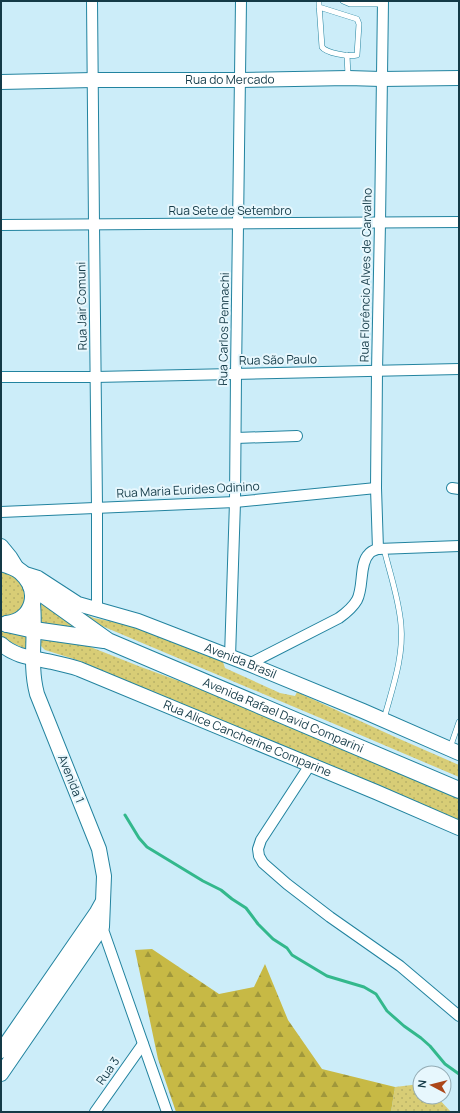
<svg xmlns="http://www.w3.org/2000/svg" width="460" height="1113" font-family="Manrope,sans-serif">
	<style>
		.grass { fill: url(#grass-dots) }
		.forest { fill: url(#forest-firs) }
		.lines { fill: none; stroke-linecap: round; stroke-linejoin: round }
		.stream { stroke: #33b88c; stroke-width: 3 }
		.lane-casing { stroke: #22839f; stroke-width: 6 }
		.street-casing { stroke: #22839f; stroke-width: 12 }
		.secondary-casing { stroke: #22839f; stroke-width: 16 }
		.primary-casing { stroke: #22839f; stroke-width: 18 }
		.lane { stroke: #fff; stroke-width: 5 }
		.street { stroke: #fff; stroke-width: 10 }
		.secondary { stroke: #fff; stroke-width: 14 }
		.primary { stroke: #fff; stroke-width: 16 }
		.labels { text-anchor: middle; stroke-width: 4; stroke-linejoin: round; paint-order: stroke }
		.street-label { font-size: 12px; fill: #143a47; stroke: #e7f7fd }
	</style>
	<defs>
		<pattern id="grass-dots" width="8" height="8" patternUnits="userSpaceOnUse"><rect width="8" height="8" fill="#d8cd76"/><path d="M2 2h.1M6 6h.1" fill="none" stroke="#b8b167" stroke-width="1.8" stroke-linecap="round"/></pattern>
		<pattern id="forest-firs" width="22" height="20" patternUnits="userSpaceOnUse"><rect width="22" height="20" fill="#c7b945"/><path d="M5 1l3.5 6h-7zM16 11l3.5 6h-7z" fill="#a0973b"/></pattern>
	</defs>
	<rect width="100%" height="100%" fill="#ccedf9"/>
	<g class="grass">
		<path d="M1,569C11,573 27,584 27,596C26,600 24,605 23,609L10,617L2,618H1Z"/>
		<polygon points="40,600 91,635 40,626 41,612"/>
		<polygon points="72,608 94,618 139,627 223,662 225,668 280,693 295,696 297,692 395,737 459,765 459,777 344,728 102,626"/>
		<polygon points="1,630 29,635 28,650 6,640 1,637"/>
		<path d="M45,637L83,644L141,667L190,685L401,773L459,798V822L74,659L45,650L41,646C40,641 41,640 45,637Z"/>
		<polygon points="420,1084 420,1097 437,1097 451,1112 391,1112 395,1087"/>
	</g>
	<polygon class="forest" points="152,949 219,994 254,987 265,964 288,1020 322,1069 395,1087 391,1112 176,1112 158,1059 135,950"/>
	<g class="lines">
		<polyline class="stream" points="125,815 139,838 147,847 203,881 221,890 232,899 246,908 258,924 273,939 287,948 292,955 327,976 364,987 376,994 387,1011 404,1026 421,1038 430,1046 445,1064 459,1074"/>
		<defs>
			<g id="lane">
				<path d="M319,1V4L322,47C326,53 349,57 357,55L359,24L357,19L319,7"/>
				<polyline points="343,1 350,4 383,4"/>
				<polyline points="347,55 348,76"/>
				<path d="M384,719C392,689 404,657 401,625C399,599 390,574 384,549"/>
				<polyline points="450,748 459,722"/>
			</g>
			<g id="street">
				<polyline points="92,1 94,225 97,507 97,610"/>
				<polyline points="1,225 459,222"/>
				<polyline points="1,377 95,377 459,369"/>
				<polyline points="236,438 297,436"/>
				<polyline points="452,488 459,489"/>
				<polyline points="1,512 235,502 376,488"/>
				<polyline points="378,549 376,488 377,371 380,223 383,1"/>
				<polyline points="230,657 235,502 236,374 241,1"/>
				<path d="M249,664L339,618C346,613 353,607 357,600C364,587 359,563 369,554C371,551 375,550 378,549L459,546"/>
				<polyline points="310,765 261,840 258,849 259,856 263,863 287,884 330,917 400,966 459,1016"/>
				<polyline points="101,924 167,1112"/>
				<polyline points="95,1112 143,1044"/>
			</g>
			<g id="secondary">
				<path id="s1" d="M1,82L93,80H240L348,78L381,79L459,78"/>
				<polyline points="1,546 10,557 18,570"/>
				<path id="s2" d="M22,573L38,578L78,604L138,621L249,664L363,711L459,753"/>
				<path id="s3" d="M1,644C15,657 34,658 52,662C61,664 70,666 79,669L376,792L459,828"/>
				<polyline points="1,1051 97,912 102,903"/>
				<path d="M1,1074L102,927L104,876L99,849L37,694C29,664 36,635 33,604"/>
			</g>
			<g id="primary">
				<path d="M1,563C8,565 16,568 21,572C42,591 34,620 7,624"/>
				<path id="s4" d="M31,586L108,641L459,790"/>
				<polyline points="7,624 34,630 104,640"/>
			</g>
		</defs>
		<use href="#lane" class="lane-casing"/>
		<use href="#street" class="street-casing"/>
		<use href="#secondary" class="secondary-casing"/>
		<use href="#primary" class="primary-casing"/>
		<use href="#lane" class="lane"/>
		<use href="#street" class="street"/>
		<use href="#secondary" class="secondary"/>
		<use href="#primary" class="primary"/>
	</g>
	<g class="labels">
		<g class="street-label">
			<text dy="4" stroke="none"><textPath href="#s1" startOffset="229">Rua do Mercado</textPath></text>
			<text x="230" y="215">Rua Sete de Setembro</text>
			<text transform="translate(366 275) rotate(-89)" y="4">Rua Florêncio Alves de Carvalho</text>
			<text transform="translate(82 306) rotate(-91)" y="4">Rua Jair Comuni</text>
			<text transform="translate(224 329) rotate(-89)" y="4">Rua Carlos Pennachi</text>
			<text transform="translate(278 360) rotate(-1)" y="4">Rua São Paulo</text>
			<text transform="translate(188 490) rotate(-3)" y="4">Rua Maria Eurides Odinino</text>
			<text dy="4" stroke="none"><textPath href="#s2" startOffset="237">Avenida Brasil</textPath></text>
			<text dy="4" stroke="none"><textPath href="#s4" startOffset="285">Avenida Rafael David Comparini</textPath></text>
			<text dy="4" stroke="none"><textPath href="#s3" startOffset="265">Rua Alice Cancherine Comparine</textPath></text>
			<text transform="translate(71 779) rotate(68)" y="4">Avenida 1</text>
			<text transform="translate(108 1071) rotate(-55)" y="4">Rua 3</text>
		</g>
	</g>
	<rect width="460" height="1113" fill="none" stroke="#143a47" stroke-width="4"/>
	<g transform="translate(432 1085) rotate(277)"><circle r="19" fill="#e7f7fd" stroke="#93abb4"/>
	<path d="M0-3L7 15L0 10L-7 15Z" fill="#ac4719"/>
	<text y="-6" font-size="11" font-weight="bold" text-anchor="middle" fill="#143a47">N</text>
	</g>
</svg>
